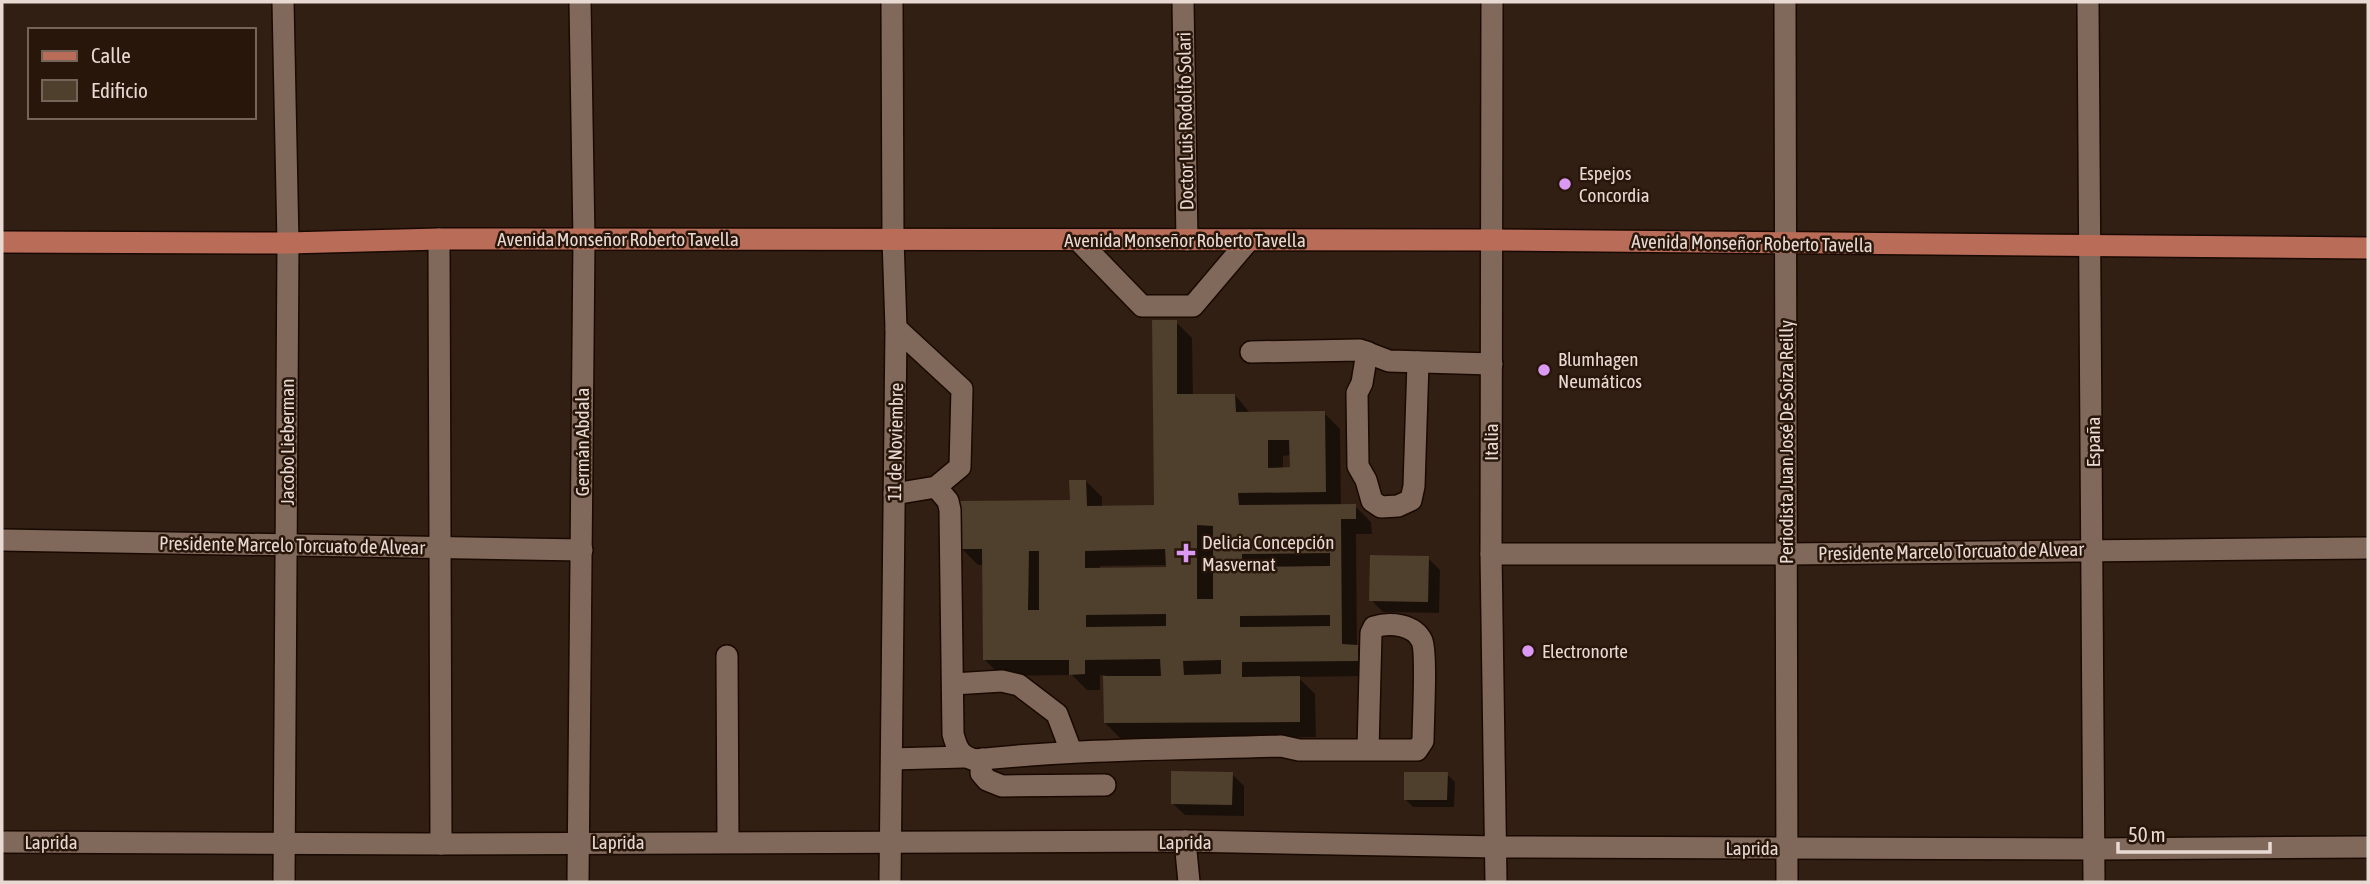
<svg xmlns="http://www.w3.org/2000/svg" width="2370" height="884" font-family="'Asap Condensed',sans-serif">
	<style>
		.shadow { fill: #0007; fill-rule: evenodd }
		.building { fill: #4f3f2d; fill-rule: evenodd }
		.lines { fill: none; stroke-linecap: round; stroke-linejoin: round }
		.minor-casing { stroke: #190901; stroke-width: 24 }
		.major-casing { stroke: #190901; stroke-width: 24 }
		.minor { stroke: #80695b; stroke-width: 21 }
		.major { stroke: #b96d58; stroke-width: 21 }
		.poi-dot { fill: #dc99f4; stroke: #28160a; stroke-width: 2.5 }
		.labels { text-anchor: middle; stroke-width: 5; stroke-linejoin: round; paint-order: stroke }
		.street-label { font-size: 19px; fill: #e8dad3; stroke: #28160a }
		.poi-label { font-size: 19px; fill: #e8dad3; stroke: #28160a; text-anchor: start }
	</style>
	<rect width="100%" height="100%" fill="#321f14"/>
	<g class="shadow">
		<path d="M1176,322L1192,338L1193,396L1235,395L1251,414L1324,413L1340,429L1341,506H1355L1371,522L1372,534H1356L1357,646L1373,662V676L1298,677L1315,694L1316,737L1121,739L1105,723V675H1100V690H1087L1072,675L1001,676L985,660L984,565H978L962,549L1071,502L1086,481L1102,497V507H1156ZM1291,455V469H1283V456ZM1167,565V568L1100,569V566Z"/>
		<polygon points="1428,558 1440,570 1439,613 1383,612 1371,600"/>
		<polygon points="1232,774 1244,786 1244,816 1185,815 1172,803"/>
		<polygon points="1447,774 1455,782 1454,807 1413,807 1405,799"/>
	</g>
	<g class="building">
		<path d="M1152,320H1177V394H1235L1236,412L1325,411L1326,492L1238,493L1239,505L1356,504V519H1341L1342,644L1358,645V661L1242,662V677L1300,676V722L1104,723L1103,676H1161L1160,659L1085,660V674L1069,675V660H983L982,549H960V501L1070,500L1069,480H1086L1087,506L1154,505ZM1268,440H1289L1290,467L1268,468ZM1197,525L1213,526V599H1197ZM1165,549L1166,567L1085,568V551ZM1029,551H1039V610H1028ZM1330,553V566L1242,567V554ZM1166,614V626L1086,627V615ZM1330,615V626L1240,627V616ZM1221,660V674L1184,675L1183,661Z"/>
		<polygon points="1370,555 1429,556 1428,602 1369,601"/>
		<polygon points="1171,771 1233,772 1232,805 1171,804"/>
		<polygon points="1404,772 1448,772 1447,800 1404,800"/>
	</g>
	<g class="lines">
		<defs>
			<g id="minor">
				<polyline points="283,2 288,243 284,882"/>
				<polyline points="1183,2 1187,240"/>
				<polyline points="1492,2 1491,554 1496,882"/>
				<polyline points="1785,2 1787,882"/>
				<polyline points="2088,2 2094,882"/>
				<polyline points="439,239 441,844"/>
				<polyline points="1078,240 1142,306 1193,306 1249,240"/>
				<polyline points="1251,352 1360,350 1389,361 1492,364"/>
				<polyline points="1367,352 1362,383 1357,393 1358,466 1366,480 1372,501 1381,507 1398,506 1411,500 1414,486 1418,362"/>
				<path d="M936,487L948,501L950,510L953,734C957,749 960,756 975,760C1077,749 1179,749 1281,746L1299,750H1417L1423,741C1423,724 1427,653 1422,641C1414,624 1390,622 1374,627L1371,633L1368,750"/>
				<polyline points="894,494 936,487 960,467 962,389 896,328"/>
				<polyline points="2,540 582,550"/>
				<polyline points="1491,554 1787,554 2368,548"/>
				<polyline points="727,656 728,842"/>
				<polyline points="953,684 1002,681 1019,685 1057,714 1071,751"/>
				<polyline points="892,759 963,757"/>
				<polyline points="982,759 981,773 987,780 1002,786 1105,785"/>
				<polyline points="1185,841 1189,882"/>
				<polyline points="2,842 441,844 1185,841 1496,847 2094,849 2368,847"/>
				<polyline points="578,882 584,240 580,2"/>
				<polyline points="890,882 896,328 893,239 892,2"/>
			</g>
			<polyline id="major" points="2,242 288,243 439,239 1492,240 2368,248"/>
		</defs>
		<use href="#minor" class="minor-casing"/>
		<use href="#major" class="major-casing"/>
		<use href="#minor" class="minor"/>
		<use href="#major" class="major"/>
	</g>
	<g class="poi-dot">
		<circle cx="1565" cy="184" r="7"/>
		<circle cx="1544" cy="370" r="7"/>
		<path d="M1182.5 542.5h7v7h7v7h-7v7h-7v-7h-7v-7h7z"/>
		<circle cx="1528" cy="651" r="7"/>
	</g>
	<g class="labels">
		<g class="street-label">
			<text transform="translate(1185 121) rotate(-91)" y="7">Doctor Luis Rodolfo Solari</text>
			<text x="618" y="246">Avenida Monseñor Roberto Tavella</text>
			<text x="1185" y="247">Avenida Monseñor Roberto Tavella</text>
			<text transform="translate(1752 243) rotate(1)" y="7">Avenida Monseñor Roberto Tavella</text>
			<text transform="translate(287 442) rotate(-90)" y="7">Jacobo Lieberman</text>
			<text transform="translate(582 442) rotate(-90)" y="7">Germán Abdala</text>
			<text transform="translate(895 442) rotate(-89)" y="7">11 de Noviembre</text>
			<text transform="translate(1491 442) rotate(-90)" y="7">Italia</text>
			<text transform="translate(1786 442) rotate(-90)" y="7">Periodista Juan José De Soiza Reilly</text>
			<text transform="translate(2093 442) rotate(-90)" y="7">España</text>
			<text transform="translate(292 545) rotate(1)" y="7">Presidente Marcelo Torcuato de Alvear</text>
			<text transform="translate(1951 551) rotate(-1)" y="7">Presidente Marcelo Torcuato de Alvear</text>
			<text x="51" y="849">Laprida</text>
			<text x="618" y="849">Laprida</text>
			<text x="1185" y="849">Laprida</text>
			<text x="1752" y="855">Laprida</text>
		</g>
		<g class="poi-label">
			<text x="1579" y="180">Espejos<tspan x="1579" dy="22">Concordia</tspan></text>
			<text x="1558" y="366">Blumhagen<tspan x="1558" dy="22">Neumáticos</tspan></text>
			<text x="1202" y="549">Delicia Concepción<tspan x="1202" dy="22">Masvernat</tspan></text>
			<text x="1542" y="658">Electronorte</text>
		</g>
	</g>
	<rect width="2370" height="884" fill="none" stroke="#e8dad3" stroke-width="7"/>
	<rect x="28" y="28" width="228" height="91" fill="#28160a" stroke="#75645a" stroke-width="2"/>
	<rect x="42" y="51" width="35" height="10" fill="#b96d58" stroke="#75645a" stroke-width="2"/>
	<text x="91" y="63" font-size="21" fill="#e8dad3">Calle</text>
	<rect x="42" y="80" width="35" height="21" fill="#4f3f2d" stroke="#75645a" stroke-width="2"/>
	<text x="91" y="98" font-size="21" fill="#e8dad3">Edificio</text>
	<path d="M2118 842v10h152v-10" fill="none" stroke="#e8dad3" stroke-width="3.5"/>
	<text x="2128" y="842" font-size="21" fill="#e8dad3" stroke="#28160a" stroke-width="5" paint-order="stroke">50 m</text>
</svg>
